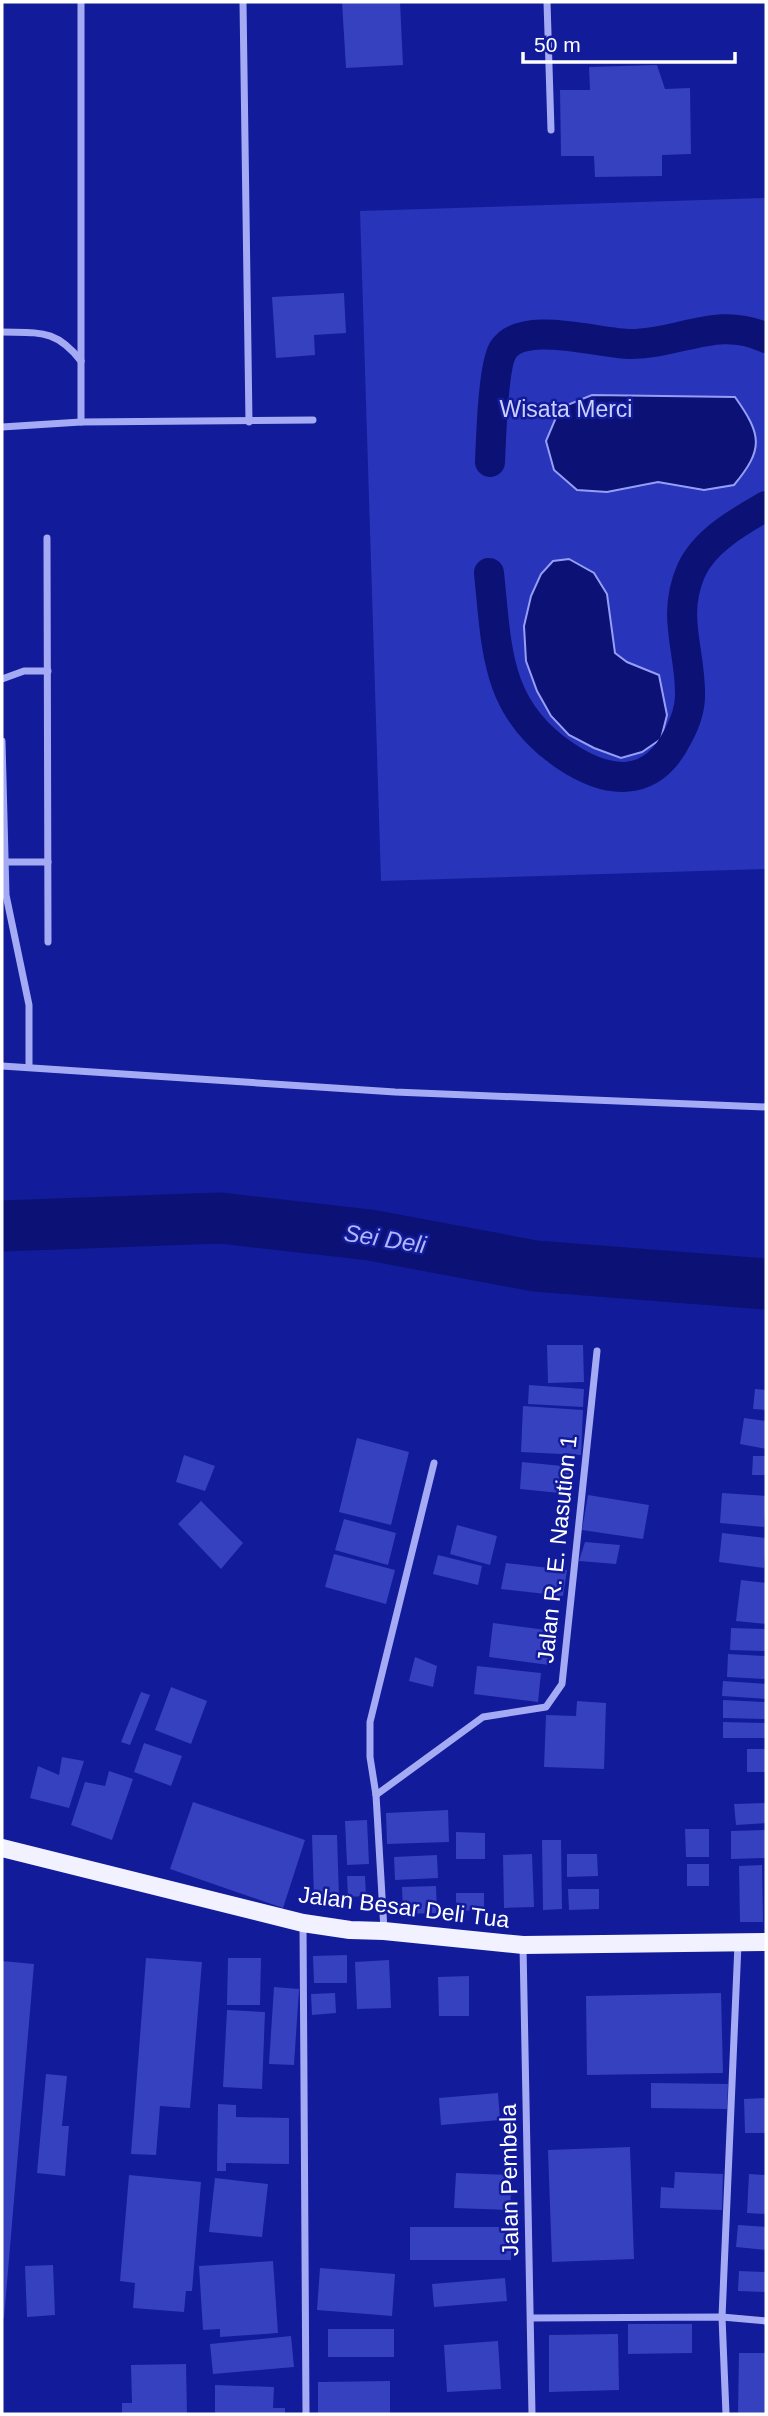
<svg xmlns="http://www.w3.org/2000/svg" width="768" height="2416" font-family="Helvetica,sans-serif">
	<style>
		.green { fill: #2834b9 }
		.water { fill: #0b1175; stroke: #969ff7; stroke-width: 2 }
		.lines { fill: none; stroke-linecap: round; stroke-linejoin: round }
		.canal { stroke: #0b1175; stroke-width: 30 }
		.river { stroke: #0b1175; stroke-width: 51 }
		.building { fill: #3641bf }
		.street { stroke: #a4abf4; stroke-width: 7 }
		.primary { stroke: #f1f1ff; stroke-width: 18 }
		.labels { text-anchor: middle; stroke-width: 5; stroke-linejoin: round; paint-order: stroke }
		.park-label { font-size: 23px; fill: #ccd0fd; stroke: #121b99 }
		.street-label { font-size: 23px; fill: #fff; stroke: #121b99 }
		.water-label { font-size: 24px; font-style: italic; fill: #b1b7fa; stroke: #121b99 }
	</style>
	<rect width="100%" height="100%" fill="#121b99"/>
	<polygon class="green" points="766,198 766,869 381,881 360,211"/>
	<g class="water">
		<path d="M592,395L735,397C762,435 764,449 734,485L704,490L658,482L607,492L577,490L554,470L546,441L560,408Z"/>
		<polygon points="569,559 594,573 607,594 615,653 627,662 659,675 667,715 661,739 642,752 621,758 594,748 569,735 551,716 537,691 526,661 524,626 531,596 541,574 553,561"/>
	</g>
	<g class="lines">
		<g class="canal">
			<path d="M490,462C491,440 493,366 503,350C523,319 599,344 631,344C680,344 718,315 766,338"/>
			<path d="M489,573C497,649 495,708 564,755C608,785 652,789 678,736C685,723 690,711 690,696C691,651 671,617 691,571C704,541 740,521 766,506"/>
		</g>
		<polyline class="river" points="2,1226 220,1218 370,1235 535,1266 766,1284"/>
	</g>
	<g class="building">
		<polygon points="342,2 400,2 403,65 346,68"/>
		<polygon points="657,65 665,89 690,88 691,154 662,155 662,176 595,177 594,156 561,156 560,90 590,90 589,67"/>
		<polygon points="344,293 346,333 314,335 315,355 276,358 272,297"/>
		<polygon points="547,1345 583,1345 584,1382 548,1383"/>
		<polygon points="529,1385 584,1389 583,1407 528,1404"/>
		<polygon points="755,1389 766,1390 766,1410 753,1409"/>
		<polygon points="523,1406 583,1410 581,1455 521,1452"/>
		<polygon points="744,1418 766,1421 766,1449 740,1444"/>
		<polygon points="357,1438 409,1452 391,1525 339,1512"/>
		<polygon points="184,1455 215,1466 205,1491 176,1482"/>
		<polygon points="753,1456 766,1456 766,1475 752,1475"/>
		<polygon points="522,1462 572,1467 570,1494 520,1489"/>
		<polygon points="722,1493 766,1496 764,1527 720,1523"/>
		<polygon points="588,1495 649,1505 643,1539 582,1530"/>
		<polygon points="201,1501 243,1543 221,1569 178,1524"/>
		<polygon points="344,1519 396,1533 388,1565 335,1550"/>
		<polygon points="457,1525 497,1536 490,1565 450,1554"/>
		<polygon points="722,1533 766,1538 764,1568 719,1562"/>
		<polygon points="585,1542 620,1545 616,1564 579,1561"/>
		<polygon points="334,1554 395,1570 386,1604 325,1587"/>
		<polygon points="438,1555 482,1566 478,1585 433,1574"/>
		<polygon points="506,1563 567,1570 563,1596 501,1589"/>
		<polygon points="741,1580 766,1583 766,1624 736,1621"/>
		<polygon points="493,1623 554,1631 549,1665 489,1657"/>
		<polygon points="731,1628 766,1629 766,1651 730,1650"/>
		<polygon points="728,1654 766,1656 766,1679 727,1677"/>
		<polygon points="415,1657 437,1666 433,1687 409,1681"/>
		<polygon points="477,1666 541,1673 538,1702 474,1694"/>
		<polygon points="723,1681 766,1684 766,1699 722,1696"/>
		<polygon points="171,1687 207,1701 191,1744 155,1730"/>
		<polygon points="141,1692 150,1695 130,1745 121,1742"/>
		<polygon points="723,1700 766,1702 766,1719 723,1718"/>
		<polygon points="577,1701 606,1703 604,1769 544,1767 546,1715 576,1716"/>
		<polygon points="723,1722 766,1723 766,1738 723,1738"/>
		<polygon points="144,1743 182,1756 171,1786 134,1772"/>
		<rect x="747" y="1749" width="19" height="23"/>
		<polygon points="62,1757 84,1761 69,1808 30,1798 38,1766 59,1775"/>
		<polygon points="109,1771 133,1779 112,1840 71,1825 85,1782 105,1786"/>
		<polygon points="193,1802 305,1840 283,1908 170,1869"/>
		<polygon points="766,1803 766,1823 736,1825 734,1804"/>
		<polygon points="448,1810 449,1842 387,1844 386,1813"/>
		<polygon points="367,1820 369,1864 347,1865 345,1821"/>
		<polygon points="685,1829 709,1829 709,1857 686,1857"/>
		<polygon points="766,1830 766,1858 731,1859 731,1831"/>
		<polygon points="456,1832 485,1833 485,1859 456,1859"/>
		<polygon points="312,1835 337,1835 339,1897 314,1898"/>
		<polygon points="542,1840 561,1840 562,1909 543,1910"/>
		<polygon points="532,1854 534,1907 504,1908 503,1855"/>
		<polygon points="567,1854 597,1854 598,1876 567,1877"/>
		<polygon points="437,1855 438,1878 395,1880 394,1857"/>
		<rect x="687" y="1864" width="22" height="22"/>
		<polygon points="762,1865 763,1922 740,1922 739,1866"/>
		<polygon points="347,1876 365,1876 366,1896 348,1897"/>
		<polygon points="436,1886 437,1913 403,1914 402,1887"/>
		<polygon points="568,1889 599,1889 599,1909 569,1910"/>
		<polygon points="456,1893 484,1893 484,1910 456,1911"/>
		<polygon points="347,1955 347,1983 314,1983 313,1956"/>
		<polygon points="146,1958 202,1962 190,2108 160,2106 156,2155 131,2154"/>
		<polygon points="228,1958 261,1958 260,2005 227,2005"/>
		<polygon points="389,1960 391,2008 357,2009 355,1962"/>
		<polygon points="2,1961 34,1964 4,2318 2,2318"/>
		<polygon points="469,1976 469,2016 439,2016 438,1977"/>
		<polygon points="274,1987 299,1989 294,2065 269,2064"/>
		<polygon points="335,1993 336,2013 312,2015 311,1994"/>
		<polygon points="721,1993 723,2073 587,2075 586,1996"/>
		<polygon points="227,2010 265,2012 262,2089 223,2087"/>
		<polygon points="46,2074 67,2076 62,2126 69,2126 65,2176 37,2173"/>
		<polygon points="651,2083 728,2084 727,2109 651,2108"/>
		<polygon points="498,2093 500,2120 441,2125 439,2098"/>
		<polygon points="766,2098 766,2133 745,2133 744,2099"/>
		<polygon points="218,2104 236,2105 236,2117 289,2118 289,2164 226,2163 226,2171 217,2171"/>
		<polygon points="630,2147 634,2259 552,2262 548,2150"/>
		<polygon points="675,2172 723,2174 722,2210 660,2208 661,2187 674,2188"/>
		<polygon points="456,2173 512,2175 510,2210 454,2208"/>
		<polygon points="749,2174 766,2175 766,2214 747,2213"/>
		<polygon points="129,2175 201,2182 192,2291 186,2291 184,2312 133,2308 135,2283 120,2281"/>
		<polygon points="215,2178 268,2184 262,2237 209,2232"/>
		<polygon points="738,2225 766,2227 766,2250 736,2247"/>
		<rect x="410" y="2227" width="101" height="33"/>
		<polygon points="273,2261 278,2333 220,2337 220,2329 203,2330 199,2266"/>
		<polygon points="53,2265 55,2315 27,2317 25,2266"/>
		<polygon points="320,2268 395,2274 392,2316 317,2310"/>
		<polygon points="739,2271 766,2272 766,2292 738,2291"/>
		<polygon points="505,2278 507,2301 434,2307 432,2284"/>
		<polygon points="628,2324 692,2324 692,2353 628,2354"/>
		<rect x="328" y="2329" width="66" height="28"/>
		<polygon points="618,2334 619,2390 549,2392 549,2335"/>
		<polygon points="291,2336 294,2367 213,2374 210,2344"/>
		<polygon points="498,2341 501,2389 447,2392 444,2345"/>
		<polygon points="739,2353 766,2353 766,2414 738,2414"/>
		<polygon points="186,2364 187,2414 122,2414 122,2403 132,2403 131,2365"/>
		<polygon points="390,2381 390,2414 318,2414 318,2382"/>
		<polygon points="215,2385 274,2387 273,2408 285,2408 285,2414 215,2414"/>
	</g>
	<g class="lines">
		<g class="street">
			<polyline points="243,2 249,422"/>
			<polyline points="547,2 551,130"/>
			<path d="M2,332C40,333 56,329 81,361"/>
			<polyline points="81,422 81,2"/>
			<polyline points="2,427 81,422 313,420"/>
			<polyline points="47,538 48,942"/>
			<polyline points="2,679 24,671 48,671"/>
			<polyline points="2,741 6,895 29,1005 29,1066"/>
			<polyline points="6,862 48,862"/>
			<polyline points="2,1066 395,1092 766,1107"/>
			<polyline points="376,1795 483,1717 546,1707 562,1684 597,1351"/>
			<polyline points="303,1923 306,2414"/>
			<polyline points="384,1930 376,1795 370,1757 370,1722 434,1463"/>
			<polyline points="523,1946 532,2414"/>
			<polyline points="532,2318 722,2317 766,2321"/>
			<polyline points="726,2414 722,2317 738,1944"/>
		</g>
		<polyline class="primary" points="2,1848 303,1923 350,1930 384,1931 523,1945 766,1942"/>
	</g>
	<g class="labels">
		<g class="park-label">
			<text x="566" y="417">Wisata Merci</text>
		</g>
		<g class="street-label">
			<text transform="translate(557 1549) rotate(-84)" y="8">Jalan R. E. Nasution 1</text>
			<text transform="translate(404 1907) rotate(7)" y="8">Jalan Besar Deli Tua</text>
			<text transform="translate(509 2180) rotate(-91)" y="8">Jalan Pembela</text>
		</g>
		<g class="water-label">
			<text transform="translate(385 1239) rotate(9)" y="8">Sei Deli</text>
		</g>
	</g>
	<rect width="768" height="2416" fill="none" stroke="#ffffff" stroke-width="7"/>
	<path d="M523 52v10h212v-10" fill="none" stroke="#ffffff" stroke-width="3.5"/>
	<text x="534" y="52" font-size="21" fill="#ffffff" stroke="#121b99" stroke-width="5" paint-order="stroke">50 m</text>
</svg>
